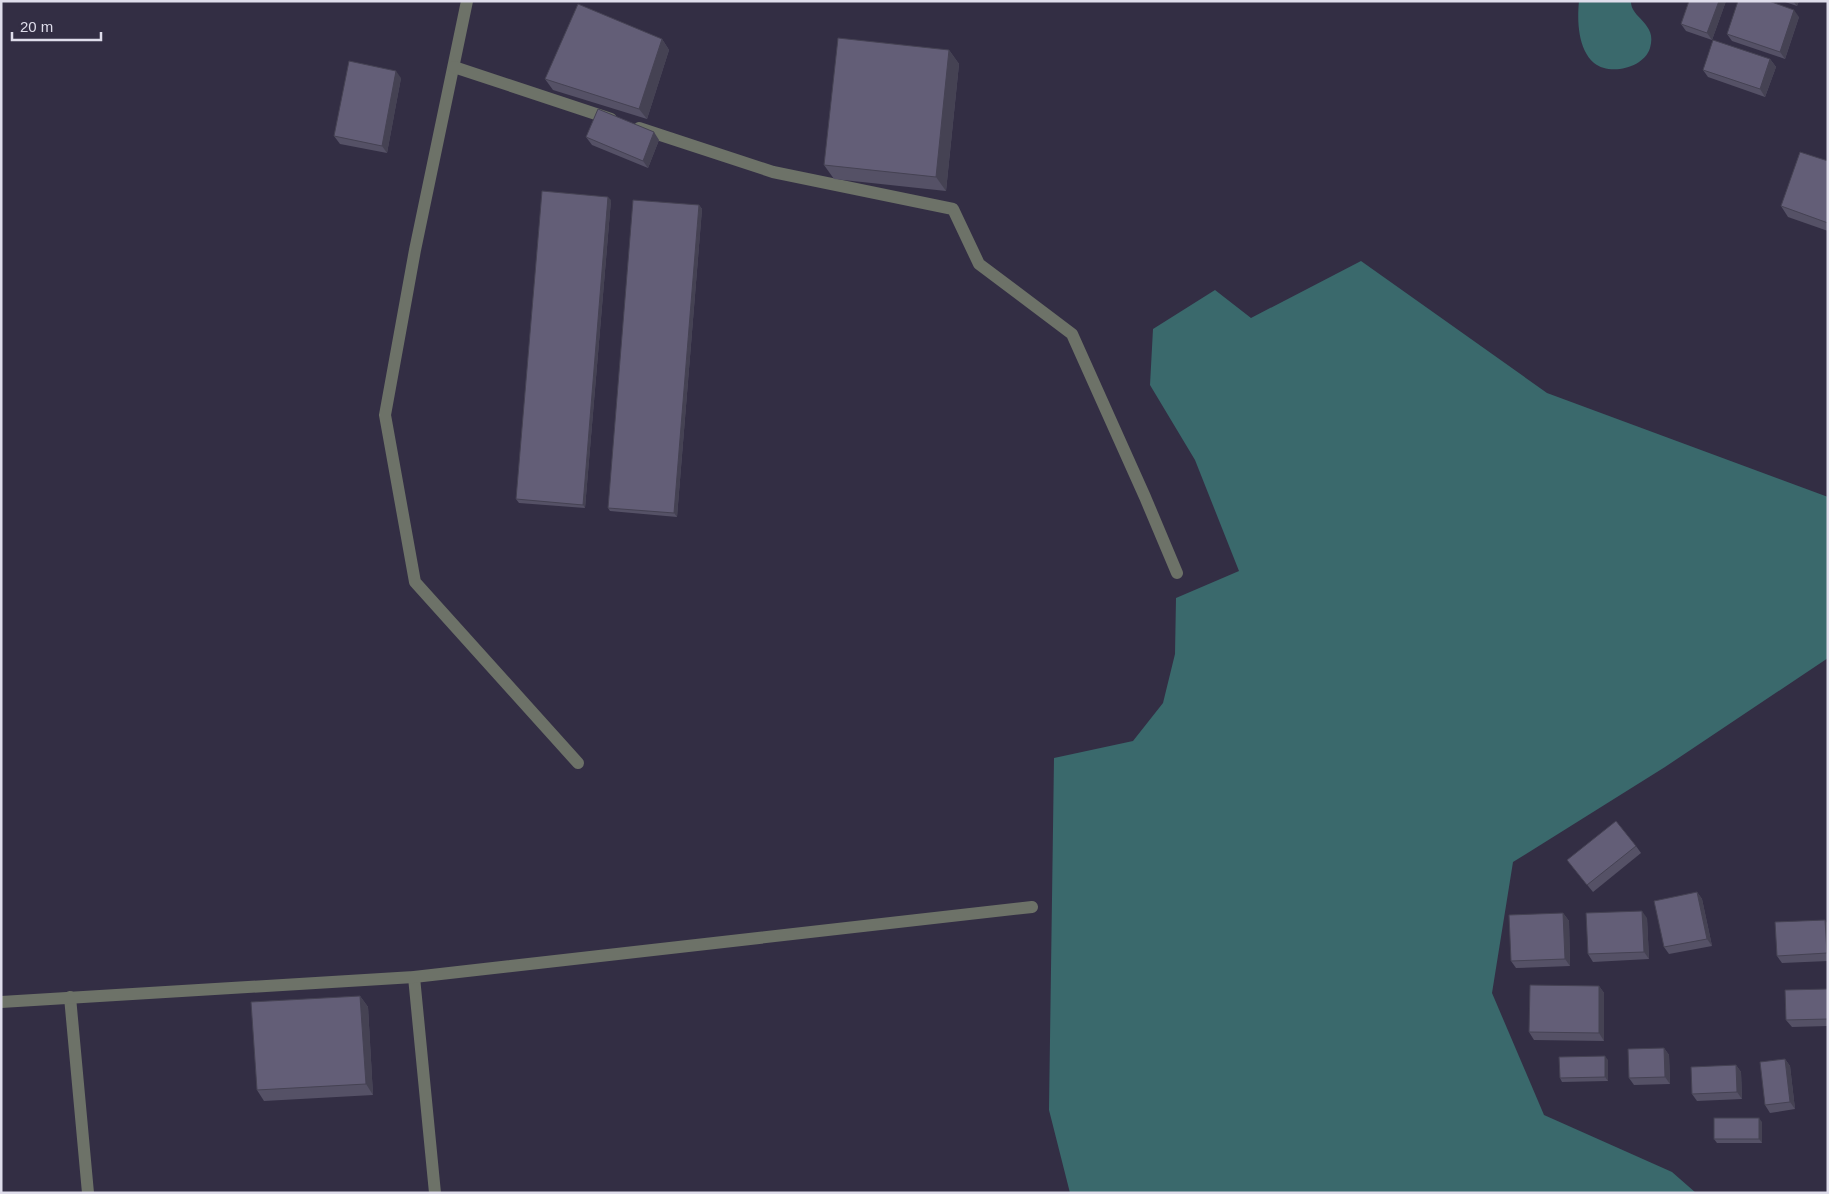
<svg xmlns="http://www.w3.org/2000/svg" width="1829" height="1194" font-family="Arial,sans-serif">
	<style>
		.water { fill: #3a696c }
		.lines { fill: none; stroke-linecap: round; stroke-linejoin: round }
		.minor { stroke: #6d7268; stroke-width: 12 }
		.wall { fill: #555166 }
		.shaded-wall { fill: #454253 }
		.building { fill: #635e77; stroke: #454253 }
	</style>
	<rect width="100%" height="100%" fill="#332e44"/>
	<g class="water">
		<path d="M1579,1H1631C1630,18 1658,23 1650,48C1644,68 1610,76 1594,63C1578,49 1577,21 1579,1Z"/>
		<polygon points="1361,261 1547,393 1828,497 1828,658 1665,767 1513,862 1492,993 1544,1115 1672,1172 1696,1193 1070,1193 1049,1110 1054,758 1133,741 1163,703 1175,654 1176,598 1239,571 1195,460 1150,385 1153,329 1215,290 1251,318"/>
	</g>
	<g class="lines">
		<g class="minor">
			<polyline points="467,1 415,250 385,415 415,582 578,763"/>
			<polyline points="454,67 611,119"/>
			<polyline points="639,128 773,172 953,209 979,264 1072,334 1145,497 1177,573"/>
			<polyline points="414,977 435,1193"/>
			<polyline points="70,997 88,1193"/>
			<polyline points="1,1002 414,977 1032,907"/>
		</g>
	</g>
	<g class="wall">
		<polygon points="1689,1 1726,1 1712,40 1686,31 1681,24"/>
		<polygon points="1782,1 1799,1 1797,6"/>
		<polygon points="1799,17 1785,59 1732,41 1727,34"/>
		<polygon points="662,39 669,50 647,119 553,90 545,79"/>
		<polygon points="949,50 959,64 946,191 834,179 824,165"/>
		<polygon points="1770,59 1776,67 1765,97 1708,77 1703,70"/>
		<polygon points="401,78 387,153 340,144 334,136"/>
		<polygon points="586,137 659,140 648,168 592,145"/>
		<polygon points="1828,161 1828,231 1788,217 1781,206"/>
		<polygon points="611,200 585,508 519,503 516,499"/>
		<polygon points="699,205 702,209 677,517 610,511 608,508"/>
		<polygon points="1636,846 1641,853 1593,892 1567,860"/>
		<polygon points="1697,892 1702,899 1712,946 1669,954 1664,947"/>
		<polygon points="1563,913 1569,921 1570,966 1516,968 1511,961"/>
		<polygon points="1647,918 1649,959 1593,962 1588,954"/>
		<polygon points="1828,924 1828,961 1782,963 1777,956"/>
		<polygon points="1599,986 1604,993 1604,1041 1534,1040 1529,1032"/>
		<polygon points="1828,989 1828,1026 1792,1027 1786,1020"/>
		<polygon points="360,996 368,1007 373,1095 264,1101 257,1090"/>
		<polygon points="1664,1048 1669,1055 1670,1084 1634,1085 1629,1078"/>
		<polygon points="1785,1059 1790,1066 1795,1109 1770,1113 1765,1105"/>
		<polygon points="1608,1060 1608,1081 1562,1082 1560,1078"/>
		<polygon points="1736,1065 1741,1072 1742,1099 1697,1101 1692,1094"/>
		<polygon points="1762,1122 1762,1143 1717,1143 1714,1139"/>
	</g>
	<g class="shaded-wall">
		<polygon points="1719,1 1726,1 1712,40 1707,33"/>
		<polygon points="1793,1 1799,1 1797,6"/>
		<polygon points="1794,10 1799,17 1785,59 1780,52"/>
		<polygon points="662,39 669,50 647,119 639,109"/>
		<polygon points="949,50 959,64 946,191 936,177"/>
		<polygon points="1770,59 1776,67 1765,97 1760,89"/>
		<polygon points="396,71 401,78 387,153 382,146"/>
		<polygon points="654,132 659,140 648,168 643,161"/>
		<polygon points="608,197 611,200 585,508 583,505"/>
		<polygon points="699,205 702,209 677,517 674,513"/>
		<polygon points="1697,892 1702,899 1712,946 1707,939"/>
		<polygon points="1642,911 1647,918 1649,959 1644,952"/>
		<polygon points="1563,913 1569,921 1570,966 1565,959"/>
		<polygon points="1825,920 1828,924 1828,955 1827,953"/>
		<polygon points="1599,986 1604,993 1604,1041 1599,1033"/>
		<polygon points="360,996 368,1007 373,1095 366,1084"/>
		<polygon points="1664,1048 1669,1055 1670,1084 1665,1077"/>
		<polygon points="1605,1056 1608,1060 1608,1081 1605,1077"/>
		<polygon points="1785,1059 1790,1066 1795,1109 1790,1102"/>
		<polygon points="1736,1065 1741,1072 1742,1099 1737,1092"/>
		<polygon points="1759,1118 1762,1122 1762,1143 1759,1139"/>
	</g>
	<g class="building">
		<polygon points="1689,1 1719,1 1707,33 1681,24"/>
		<polygon points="1738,1 1769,1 1794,10 1780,52 1727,34"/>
		<polygon points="578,4 662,39 639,109 545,79"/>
		<polygon points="838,38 949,50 936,177 824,165"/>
		<polygon points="1713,40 1770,59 1760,89 1703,70"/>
		<polygon points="349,61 396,71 382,146 334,136"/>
		<polygon points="598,109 654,132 643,161 586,137"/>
		<polygon points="1800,152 1828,161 1828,223 1781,206"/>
		<polygon points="542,191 608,197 583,505 516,499"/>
		<polygon points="633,200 699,205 674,513 608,508"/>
		<polygon points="1616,821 1636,846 1587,885 1567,860"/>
		<polygon points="1697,892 1707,939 1664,947 1654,901"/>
		<polygon points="1642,911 1644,952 1588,954 1586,913"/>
		<polygon points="1563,913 1565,959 1511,961 1509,915"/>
		<polygon points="1825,920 1827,953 1777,956 1775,922"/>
		<polygon points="1530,985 1599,986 1599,1033 1529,1032"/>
		<polygon points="1828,989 1828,1019 1786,1020 1785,990"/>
		<polygon points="360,996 366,1084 257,1090 251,1002"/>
		<polygon points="1664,1048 1665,1077 1629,1078 1628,1049"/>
		<polygon points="1605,1056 1605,1077 1560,1078 1559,1057"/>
		<polygon points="1785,1059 1790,1102 1765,1105 1760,1062"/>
		<polygon points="1736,1065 1737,1092 1692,1094 1691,1067"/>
		<rect x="1714" y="1118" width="45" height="21"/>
	</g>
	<rect width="1829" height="1194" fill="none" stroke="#dfddeb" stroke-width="5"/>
	<path d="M12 32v8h89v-8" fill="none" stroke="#dfddeb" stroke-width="2.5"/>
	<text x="20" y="32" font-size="15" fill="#dfddeb" stroke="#332e44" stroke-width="4" paint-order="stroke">20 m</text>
</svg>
